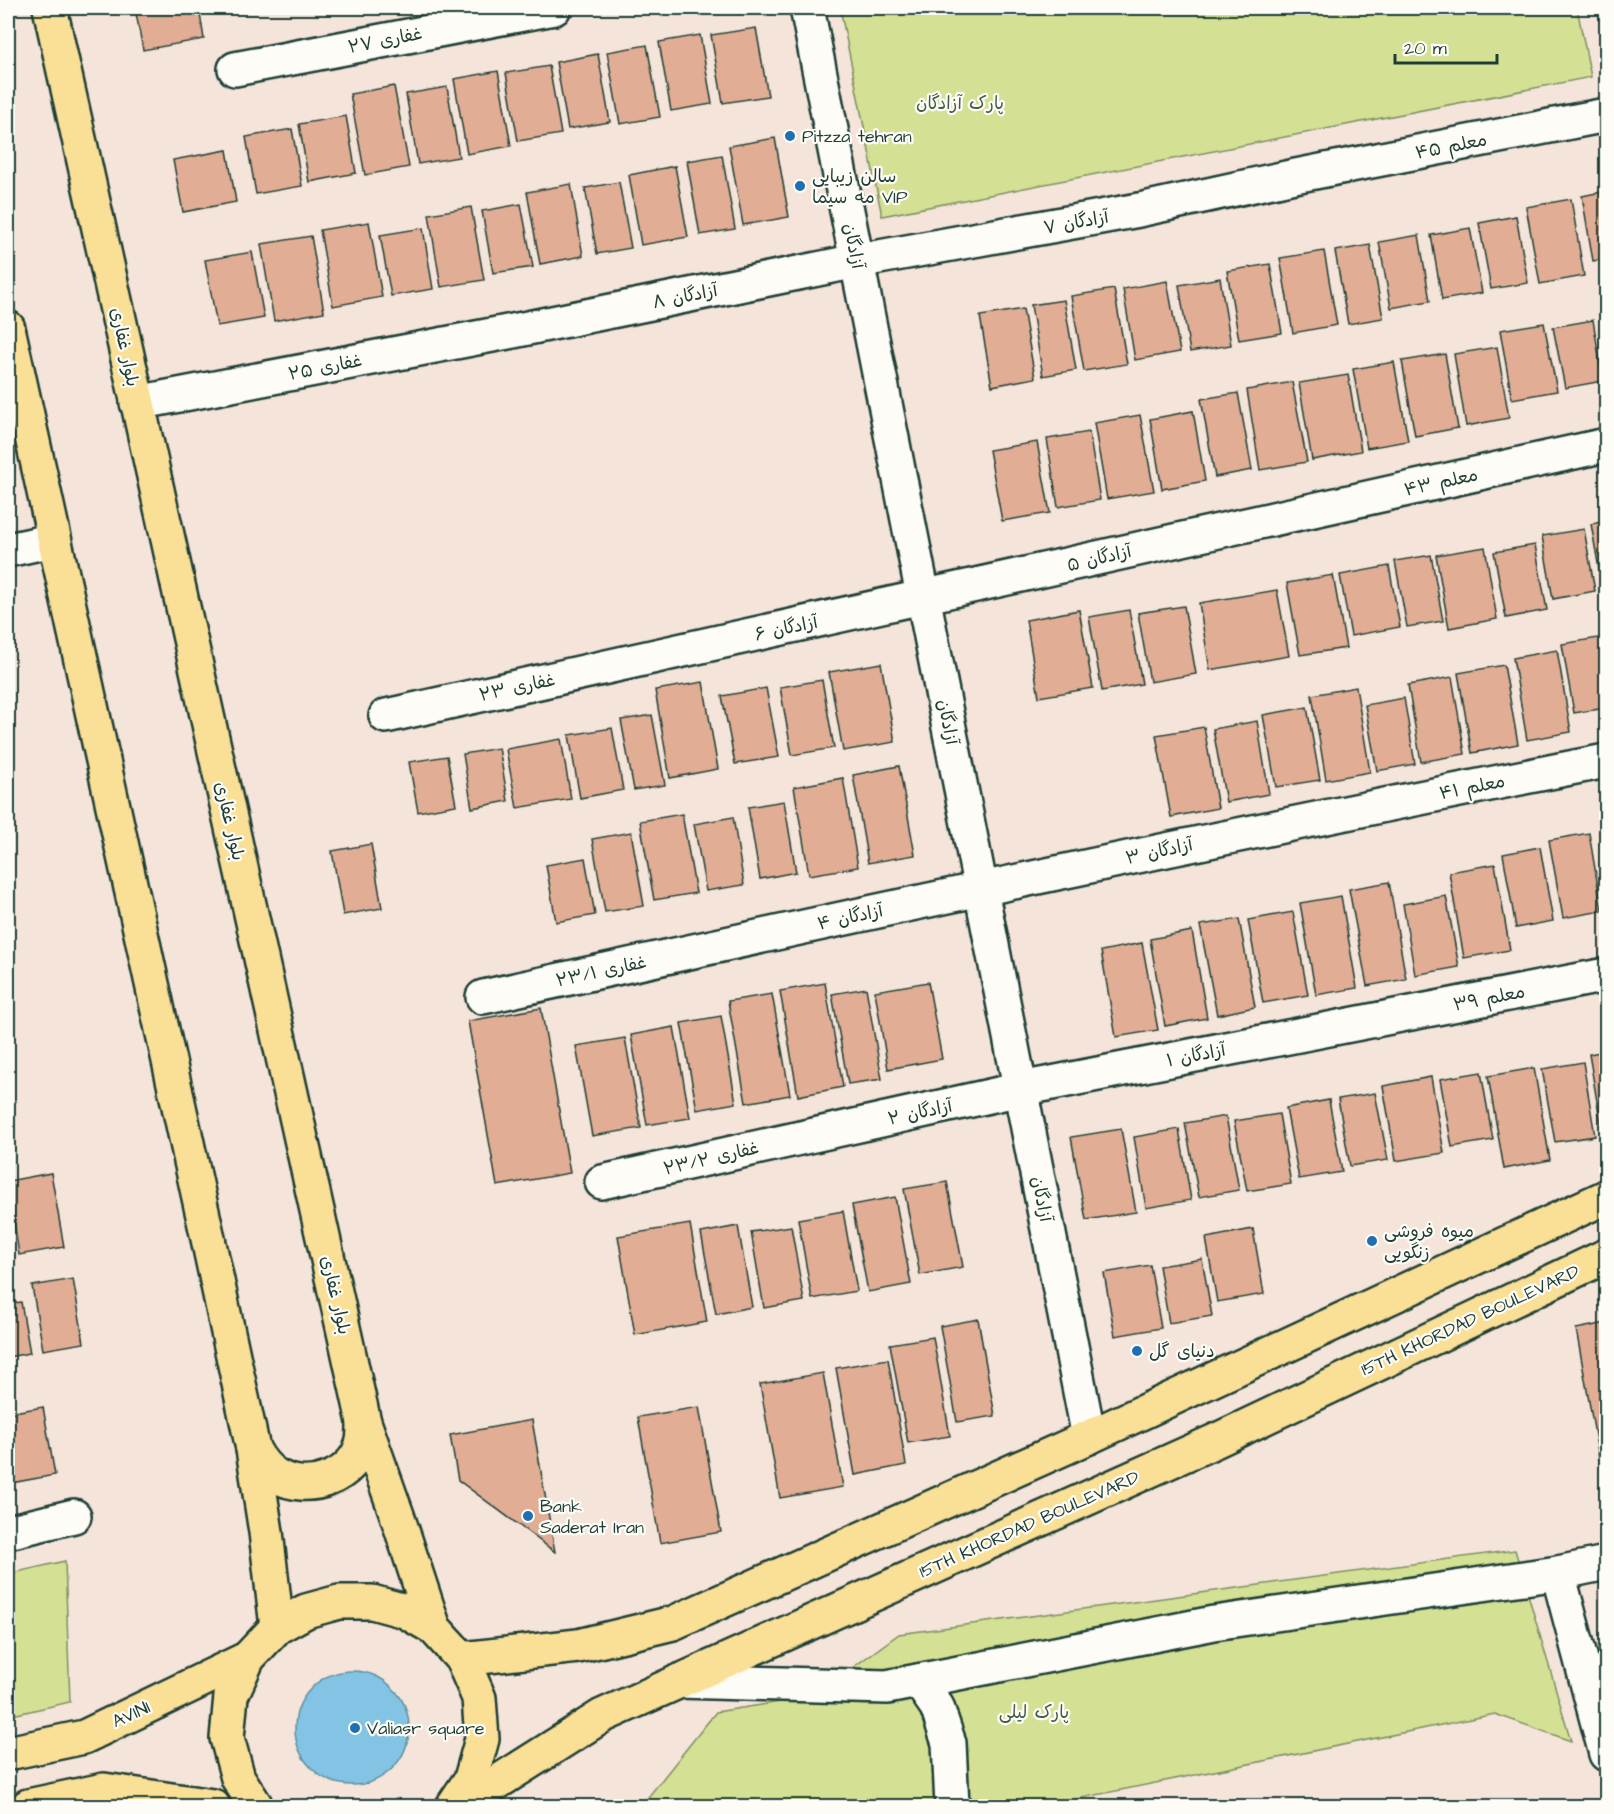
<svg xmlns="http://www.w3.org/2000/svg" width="1614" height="1814" font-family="'Architects Daughter','Playpen Sans Arabic',sans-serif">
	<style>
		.green { fill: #d4e194; stroke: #7a8f64; stroke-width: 1.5 }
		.water { fill: #83c4e4; stroke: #5b8e9e; stroke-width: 1.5 }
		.building { fill: #e1ad94; stroke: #1f3d34; stroke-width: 1.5 }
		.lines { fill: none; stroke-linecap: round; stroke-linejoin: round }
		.minor-casing { stroke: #1f3d34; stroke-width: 38 }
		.major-casing { stroke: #1f3d34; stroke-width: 38 }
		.minor { stroke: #fdfcf7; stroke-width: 33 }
		.major { stroke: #fadf96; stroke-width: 33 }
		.poi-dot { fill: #1f6fb2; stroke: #fdfcf7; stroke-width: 2 }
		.labels { text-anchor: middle; stroke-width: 4.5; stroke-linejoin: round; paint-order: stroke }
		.street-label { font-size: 18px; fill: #1f3d34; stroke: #fdfcf7 }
		.park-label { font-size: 18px; fill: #435e47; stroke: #fdfcf7 }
		.poi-label { font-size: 18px; fill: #1f3d34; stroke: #fdfcf7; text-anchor: start }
	</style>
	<rect width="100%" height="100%" fill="#f5e4d9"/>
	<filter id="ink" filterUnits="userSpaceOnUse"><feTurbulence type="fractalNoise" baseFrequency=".0167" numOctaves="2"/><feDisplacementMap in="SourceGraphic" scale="12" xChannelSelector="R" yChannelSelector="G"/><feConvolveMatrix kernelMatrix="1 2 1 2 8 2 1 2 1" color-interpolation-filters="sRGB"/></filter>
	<g filter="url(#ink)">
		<g class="green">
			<polygon points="840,8 1577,8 1591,77 882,216"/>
			<polygon points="1515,1550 1571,1741 1495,1714 1042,1806 641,1806 716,1712 812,1697 899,1634"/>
			<polygon points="65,1561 70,1702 8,1716 8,1574"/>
		</g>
		<circle class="water" cx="352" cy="1728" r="57"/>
		<g class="building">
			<polygon points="135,8 199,8 204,39 143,50"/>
			<polygon points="756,28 768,96 723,103 711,35"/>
			<polygon points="700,35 712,104 671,111 659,42"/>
			<polygon points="647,45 660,117 620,124 607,52"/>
			<polygon points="598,54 610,122 568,129 556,62"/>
			<polygon points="549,66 561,134 518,141 506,73"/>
			<polygon points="498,71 511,146 467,154 454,79"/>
			<polygon points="394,86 409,167 365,175 350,94"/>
			<polygon points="447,87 459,157 418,164 406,94"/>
			<polygon points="346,116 356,173 309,182 299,124"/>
			<polygon points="292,129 302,186 256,194 246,137"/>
			<polygon points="775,138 789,217 743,225 729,146"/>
			<polygon points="227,150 236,202 183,212 173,160"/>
			<polygon points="722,155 735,229 700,235 687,161"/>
			<polygon points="675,166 688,237 641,245 629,175"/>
			<polygon points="619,182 631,248 597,254 585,188"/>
			<polygon points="571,184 583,256 540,264 527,192"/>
			<polygon points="1606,191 1606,259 1593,261 1582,196"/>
			<polygon points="1571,199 1584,276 1540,284 1526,207"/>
			<polygon points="521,204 533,267 493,273 482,211"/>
			<polygon points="471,207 484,280 441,287 429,214"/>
			<polygon points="1516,216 1528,283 1491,289 1479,223"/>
			<polygon points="369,222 382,297 333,306 320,230"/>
			<polygon points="423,228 433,289 391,296 380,235"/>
			<polygon points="1470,228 1482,293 1442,300 1431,235"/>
			<polygon points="1419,235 1430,301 1391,308 1379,242"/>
			<polygon points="311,236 324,312 274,321 261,244"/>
			<polygon points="1370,245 1383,318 1348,324 1335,251"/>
			<polygon points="1324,251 1337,325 1293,333 1280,258"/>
			<polygon points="252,252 264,318 217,326 205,260"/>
			<polygon points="1270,264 1282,333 1239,340 1227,271"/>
			<polygon points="1220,278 1231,345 1190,352 1179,285"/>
			<polygon points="1167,281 1180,352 1135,360 1123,289"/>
			<polygon points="1114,289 1127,364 1084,371 1071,296"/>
			<polygon points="1064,300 1076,370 1043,376 1031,305"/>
			<polygon points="1023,309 1035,378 992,386 980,316"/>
			<polygon points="1593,320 1603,381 1565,388 1553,327"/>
			<polygon points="1544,323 1557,391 1512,399 1500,330"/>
			<polygon points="1497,347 1509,418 1466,426 1454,354"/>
			<polygon points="1445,354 1458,428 1415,436 1402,361"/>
			<polygon points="1394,362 1408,441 1367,448 1353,369"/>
			<polygon points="1348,375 1361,451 1312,460 1299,383"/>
			<polygon points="1292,382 1307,462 1260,470 1247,390"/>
			<polygon points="1238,393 1252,470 1215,477 1201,399"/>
			<polygon points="1193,411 1205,481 1162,489 1150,419"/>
			<polygon points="1140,415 1154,491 1107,499 1094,423"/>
			<polygon points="1089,432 1100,500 1058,507 1047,439"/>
			<polygon points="1037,442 1050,513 1002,521 989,450"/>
			<polygon points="1606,521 1606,585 1602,586 1591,524"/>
			<polygon points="1584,529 1595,591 1553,599 1542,536"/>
			<polygon points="1535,545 1547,610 1506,618 1494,552"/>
			<polygon points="1485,547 1497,619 1449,628 1436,555"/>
			<polygon points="1431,555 1443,621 1407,627 1395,561"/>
			<polygon points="1389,566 1400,627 1351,636 1340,575"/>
			<polygon points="1333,575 1346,648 1300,655 1287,583"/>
			<polygon points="1277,590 1289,656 1210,670 1199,603"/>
			<polygon points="1184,606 1196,674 1150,682 1138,613"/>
			<polygon points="1079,610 1093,688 1039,697 1026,620"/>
			<polygon points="1129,610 1142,684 1102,691 1089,617"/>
			<polygon points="1604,637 1606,651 1606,708 1574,713 1562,644"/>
			<polygon points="1557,650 1571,732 1527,740 1513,658"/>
			<polygon points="881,663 895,742 843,751 829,672"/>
			<polygon points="1504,665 1518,744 1472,753 1458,673"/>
			<polygon points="1452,677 1465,754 1421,762 1408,685"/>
			<polygon points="822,680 834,748 792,755 780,687"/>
			<polygon points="703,682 718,769 670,778 655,690"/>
			<polygon points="1356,687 1370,772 1326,780 1312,695"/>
			<polygon points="766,688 779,757 735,764 722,696"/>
			<polygon points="1404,698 1415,764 1377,771 1365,705"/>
			<polygon points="1307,707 1320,780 1276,787 1263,715"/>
			<polygon points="652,715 665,785 634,790 621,720"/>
			<polygon points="1257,721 1269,794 1226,802 1213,729"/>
			<polygon points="1204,727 1218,808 1171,817 1156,735"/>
			<polygon points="612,728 623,790 580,798 569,735"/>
			<polygon points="561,739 571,799 517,808 506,749"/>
			<polygon points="499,748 508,801 472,808 463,754"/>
			<polygon points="447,756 456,805 418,812 409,762"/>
			<polygon points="899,766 915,855 868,863 853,775"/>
			<polygon points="843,778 858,867 809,875 794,787"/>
			<polygon points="784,801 796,872 760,879 748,807"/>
			<polygon points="682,814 696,893 654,900 640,821"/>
			<polygon points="733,817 744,885 706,891 694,824"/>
			<polygon points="631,832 644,906 605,912 592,839"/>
			<polygon points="1589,833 1602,911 1563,918 1549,840"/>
			<polygon points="371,844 382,908 343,915 332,851"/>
			<polygon points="1540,847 1553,921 1516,928 1503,854"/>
			<polygon points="585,858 595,915 556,922 546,865"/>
			<polygon points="1495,864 1510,950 1464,958 1449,872"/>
			<polygon points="1606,866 1606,901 1600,867"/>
			<polygon points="1389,882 1406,979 1367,986 1349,889"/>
			<polygon points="1341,896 1357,988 1316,995 1300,903"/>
			<polygon points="1446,896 1459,967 1415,975 1403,904"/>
			<polygon points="1293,912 1308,995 1263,1003 1248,920"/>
			<polygon points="1239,919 1255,1007 1217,1015 1200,925"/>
			<polygon points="1192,931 1207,1018 1165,1026 1150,939"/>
			<polygon points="1142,943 1158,1030 1116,1037 1101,951"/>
			<polygon points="928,982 942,1059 888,1069 875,991"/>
			<polygon points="825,983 843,1087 798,1096 780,991"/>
			<polygon points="866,988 882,1079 848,1084 832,994"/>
			<polygon points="772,994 790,1095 746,1103 728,1001"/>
			<polygon points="541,1008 570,1173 497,1186 468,1021"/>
			<polygon points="721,1016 736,1103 697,1110 681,1023"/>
			<polygon points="674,1027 690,1118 647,1125 631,1035"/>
			<polygon points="625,1038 641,1128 592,1136 576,1046"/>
			<polygon points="1606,1051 1606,1124 1601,1125 1589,1054"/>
			<polygon points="1583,1062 1595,1136 1555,1142 1542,1069"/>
			<polygon points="1534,1068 1550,1160 1504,1169 1488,1076"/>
			<polygon points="1481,1072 1493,1140 1452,1147 1440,1079"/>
			<polygon points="1431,1077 1444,1153 1396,1161 1383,1086"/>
			<polygon points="1375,1093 1388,1160 1350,1166 1338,1099"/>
			<polygon points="1329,1100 1342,1172 1299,1179 1286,1108"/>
			<polygon points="1279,1114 1291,1184 1247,1191 1234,1121"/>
			<polygon points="1226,1116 1239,1190 1199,1197 1185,1123"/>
			<polygon points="1121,1129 1136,1212 1086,1220 1071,1137"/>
			<polygon points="1179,1129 1191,1200 1146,1208 1134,1137"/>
			<polygon points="51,1173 64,1247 19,1255 8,1181"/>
			<polygon points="947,1182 963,1267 920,1275 904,1189"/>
			<polygon points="895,1197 911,1284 868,1292 852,1205"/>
			<polygon points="843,1211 857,1291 812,1299 798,1219"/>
			<polygon points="690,1224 707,1322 635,1335 618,1236"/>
			<polygon points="738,1226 752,1307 716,1314 701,1233"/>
			<polygon points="791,1226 804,1301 764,1308 751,1232"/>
			<polygon points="1253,1229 1264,1294 1217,1302 1206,1238"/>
			<polygon points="1202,1259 1212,1316 1169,1323 1159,1266"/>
			<polygon points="1150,1265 1161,1328 1115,1336 1104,1273"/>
			<polygon points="73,1279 84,1343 43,1350 32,1286"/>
			<polygon points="21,1302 30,1353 8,1357 8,1304"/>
			<polygon points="978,1319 995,1416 957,1422 940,1326"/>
			<polygon points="1606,1323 1606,1496 1576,1329"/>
			<polygon points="933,1337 950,1436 908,1443 890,1344"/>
			<polygon points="888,1359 906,1465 855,1475 836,1368"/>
			<polygon points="823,1373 843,1487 780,1498 760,1384"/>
			<polygon points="43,1407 55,1475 11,1483 8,1464 8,1413"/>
			<polygon points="699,1407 721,1532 660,1543 638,1417"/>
			<polygon points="532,1420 555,1552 458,1480 450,1435"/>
		</g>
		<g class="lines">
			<defs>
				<g id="minor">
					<polyline points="807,8 1089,1437"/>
					<polyline points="235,69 554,8"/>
					<polyline points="137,403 513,331 857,261 1139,210 1295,176 1606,115"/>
					<polyline points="8,550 54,540"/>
					<polyline points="386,716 1606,445"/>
					<path d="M483,997C857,915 1231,834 1606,761"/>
					<polyline points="602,1182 1021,1089 1606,975"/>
					<polyline points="8,1532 74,1516"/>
					<polyline points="1558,1573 1606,1563"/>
					<polyline points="679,1681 887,1687 1214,1623 1558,1573 1606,1754"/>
					<polyline points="919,1681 937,1707 949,1743 952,1806"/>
				</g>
				<g id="major">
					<polyline points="50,8 364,1422 397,1515 434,1628"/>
					<polyline points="8,328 207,1234 253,1449 266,1532 277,1627"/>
					<path d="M253,1449C259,1460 266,1470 277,1476C309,1494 354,1477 363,1441C364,1435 364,1428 364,1422"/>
					<polyline points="462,1659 578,1646 673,1623 1089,1437 1606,1197"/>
					<polyline points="8,1753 84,1737 248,1658"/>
					<polyline points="28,1806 104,1790 213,1806"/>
					<polyline points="256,1806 238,1778 227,1738 231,1696 248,1658 277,1627 306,1611 339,1602 372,1602 405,1611 434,1628 462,1659 479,1698 482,1739 471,1779 453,1806"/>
					<polyline points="460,1806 602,1716 1215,1441 1606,1256"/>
				</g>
			</defs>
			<use href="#minor" class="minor-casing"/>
			<use href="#major" class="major-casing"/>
			<use href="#minor" class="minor"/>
			<use href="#major" class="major"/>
		</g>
	</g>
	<g class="poi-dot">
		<circle cx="790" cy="136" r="6"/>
		<circle cx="800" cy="186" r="6"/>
		<circle cx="1372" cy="1241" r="6"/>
		<circle cx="1137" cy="1351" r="6"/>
		<circle cx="528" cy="1516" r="6"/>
		<circle cx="355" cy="1728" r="6"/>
	</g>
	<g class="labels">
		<g class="street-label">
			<text transform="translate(385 40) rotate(-11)" y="6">غفاری ۲۷</text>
			<text transform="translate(1451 146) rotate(-11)" y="6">معلم ۴۵</text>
			<text transform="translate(1076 222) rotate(-10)" y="6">آزادگان ۷</text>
			<text transform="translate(854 246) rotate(79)" y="6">آزادگان</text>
			<text transform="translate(685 296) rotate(-11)" y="6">آزادگان ۸</text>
			<text transform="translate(125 347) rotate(78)" y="6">بلوار غفاری</text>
			<text transform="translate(325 367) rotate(-11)" y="6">غفاری ۲۵</text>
			<text transform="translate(1441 482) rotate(-12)" y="6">معلم ۴۳</text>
			<text transform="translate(1099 558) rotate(-13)" y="6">آزادگان ۵</text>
			<text transform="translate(786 628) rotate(-12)" y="6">آزادگان ۶</text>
			<text transform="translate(517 687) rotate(-12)" y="6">غفاری ۲۳</text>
			<text transform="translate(948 722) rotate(79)" y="6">آزادگان</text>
			<text transform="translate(1472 787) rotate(-11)" y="6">معلم ۴۱</text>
			<text transform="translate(230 821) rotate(77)" y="6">بلوار غفاری</text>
			<text transform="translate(1159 851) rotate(-12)" y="6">آزادگان ۳</text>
			<text transform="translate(850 917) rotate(-12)" y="6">آزادگان ۴</text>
			<text transform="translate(601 971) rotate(-12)" y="6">غفاری ۲۳/۱</text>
			<text transform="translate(1489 998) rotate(-11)" y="6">معلم ۳۹</text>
			<text transform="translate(1196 1055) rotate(-11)" y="6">آزادگان ۱</text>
			<text transform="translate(920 1112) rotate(-12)" y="6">آزادگان ۲</text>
			<text transform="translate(711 1158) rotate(-13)" y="6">غفاری ۲۳/۲</text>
			<text transform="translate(1042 1199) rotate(79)" y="6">آزادگان</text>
			<text transform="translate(336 1295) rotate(77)" y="6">بلوار غفاری</text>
			<text transform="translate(1470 1320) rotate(-25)" y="6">15TH KHORDAD BOULEVARD</text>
			<text transform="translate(1029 1524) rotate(-24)" y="6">15TH KHORDAD BOULEVARD</text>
			<text transform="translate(131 1714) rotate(-25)" y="6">AVINI</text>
		</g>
		<g class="park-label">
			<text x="960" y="109">پارک آزادگان</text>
			<text x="1034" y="1718">پارک لیلی</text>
		</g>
		<g class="poi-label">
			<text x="802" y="142">Pitzza tehran</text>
			<text x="812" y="182">سالن زیبایی<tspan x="812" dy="21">مه سیما VIP</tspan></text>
			<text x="1384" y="1237">میوه فروشی<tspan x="1384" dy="21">زنگویی</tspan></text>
			<text x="1149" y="1357">دنیای گل</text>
			<text x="540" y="1512">Bank<tspan x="540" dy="21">Saderat Iran</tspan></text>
			<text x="367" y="1734">Valiasr square</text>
		</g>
	</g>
	<rect width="1614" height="1814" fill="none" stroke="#fdfcf7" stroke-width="30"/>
	<rect x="15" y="15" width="1584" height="1784" fill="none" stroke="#1f3d34" stroke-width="2" filter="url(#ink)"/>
	<path d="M1395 54v9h102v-9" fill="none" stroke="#1f3d34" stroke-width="3"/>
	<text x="1404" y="54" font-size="18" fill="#1f3d34" stroke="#fdfcf7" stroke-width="4.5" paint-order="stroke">20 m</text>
</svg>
